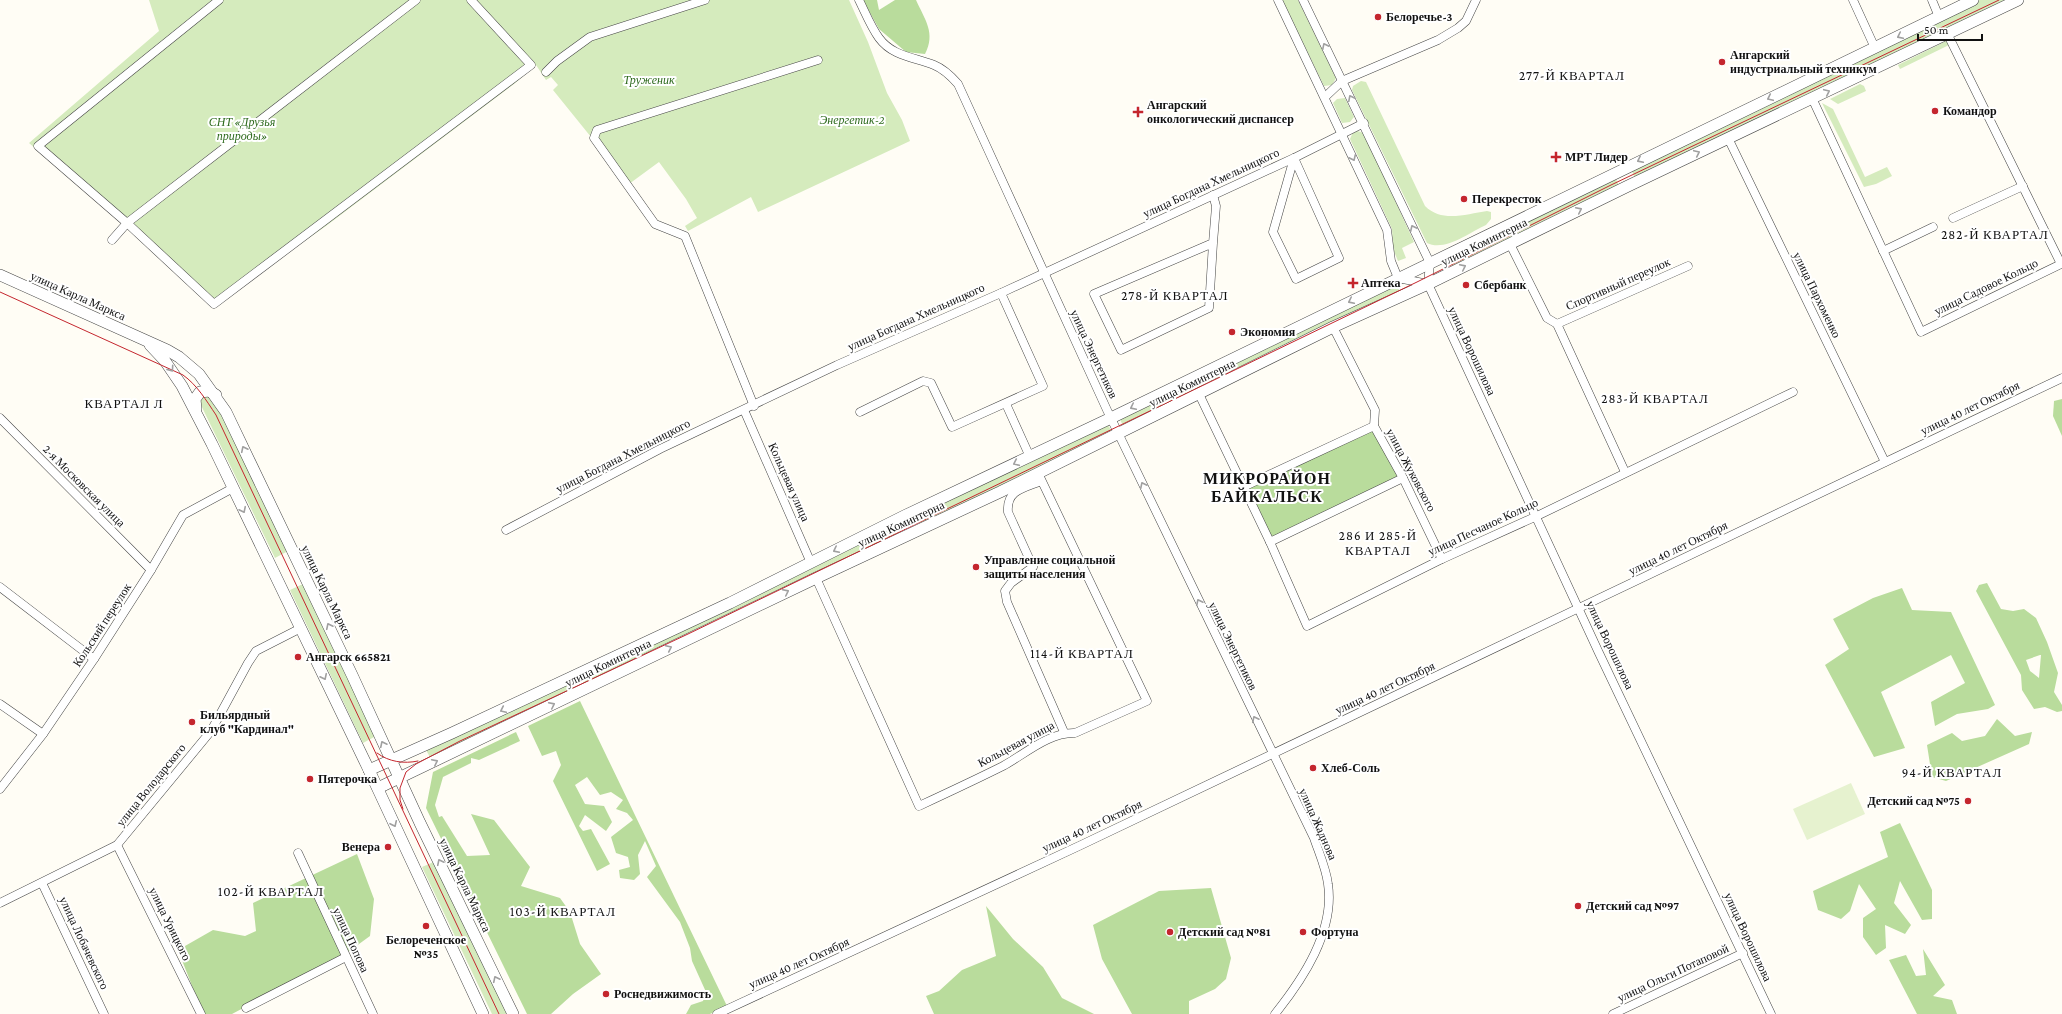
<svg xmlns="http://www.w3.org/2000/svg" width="2062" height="1014" font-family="'Crimson Pro',serif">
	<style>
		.green { fill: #d5ebbd }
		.forest { fill: #b9dc9c; fill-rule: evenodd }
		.pitch { fill: #e6f2cf }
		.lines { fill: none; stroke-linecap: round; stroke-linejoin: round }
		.minor-casing { stroke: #444; stroke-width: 9 }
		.tertiary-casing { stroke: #444; stroke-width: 12 }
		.minor { stroke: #fff; stroke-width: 8 }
		.tertiary { stroke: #fff; stroke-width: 11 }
		.tram { stroke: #c4262e; stroke-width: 1 }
		.oneway { stroke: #a0a0a0 }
		.poi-dot { fill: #c4262e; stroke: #fff; stroke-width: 1.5 }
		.labels { text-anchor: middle; stroke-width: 4; stroke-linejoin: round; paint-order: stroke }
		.poi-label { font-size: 12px; font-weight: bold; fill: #111; stroke: #fff; text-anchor: start }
		.park-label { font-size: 12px; font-style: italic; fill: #2f6b1f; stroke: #fff }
		.street-label { font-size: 12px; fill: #111; stroke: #fff }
		.neighbourhood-label { font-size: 13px; letter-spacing: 1px; fill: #111; stroke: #fff }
		.district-label { font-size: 16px; font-weight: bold; letter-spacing: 1px; fill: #111; stroke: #fff }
	</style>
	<rect width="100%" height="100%" fill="#fffdf5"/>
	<g class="green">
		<polygon points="149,0 849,0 868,42 887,93 902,120 910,141 758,212 751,197 688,231 685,226 697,218 686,199 659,162 629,184 553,90 558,85 551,77 546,80 536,65 514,84 326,226 214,304 29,143 159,31"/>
		<polygon points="1282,0 1298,0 1336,78 1332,85 1324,86"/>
		<polygon points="1979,0 2005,0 1635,178 1631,169"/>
		<polygon points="1946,41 1949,45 1900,69 1898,65"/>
		<path d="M1361,81L1366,82L1425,206C1442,223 1466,214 1487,211L1491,212V219L1486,225C1470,232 1445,252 1427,243L1352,90L1353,86Z"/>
		<polygon points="1860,84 1864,86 1866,91 1838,104 1830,99"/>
		<polygon points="1345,98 1354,117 1350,122 1342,123 1333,103 1337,99"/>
		<polygon points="1822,103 1833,109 1865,177 1887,167 1892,176 1876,184 1864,187"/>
		<polygon points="1354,130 1364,133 1414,242 1402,248 1406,258 1398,261 1393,249 1392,229 1350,139"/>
		<polygon points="1615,177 1619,186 1452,267 1448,258"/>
		<polygon points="1396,284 1400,292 1123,426 1119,417"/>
		<polygon points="204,393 215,399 288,551 275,558 198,399"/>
		<polygon points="1107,423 1112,432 920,524 915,514"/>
		<polygon points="896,524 900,533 584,685 580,676"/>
		<polygon points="303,584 376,736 363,743 290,590"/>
		<polygon points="570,681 575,690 431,759 426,750"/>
		<polygon points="436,861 507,1014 492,1014 422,867"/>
	</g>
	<g class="forest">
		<path d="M863,0H877L879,10L895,0H916C925,20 936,33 925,54L906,52L879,29Z"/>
		<polygon points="2062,399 2062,436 2053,416 2054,401"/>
		<polygon points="1374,426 1402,479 1270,542 1244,487"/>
		<path d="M1987,583L2001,609L2013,611L2024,609L2036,618L2047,642L2058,673L2054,692L2062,705V711L2057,712L2045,707L2034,709L2022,690L2021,675L1976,591L1979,585ZM2040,655H2041L2039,678L2030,671L2026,660Z"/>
		<polygon points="1902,588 1912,610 1951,612 1995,705 1988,709 1957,714 1935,726 1931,702 1965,683 1951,655 1881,692 1905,748 1874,757 1825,665 1849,649 1833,619 1873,598"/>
		<polygon points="580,701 727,1006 710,1014 686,1014 691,1005 703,1001 706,992 692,961 690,948 680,922 647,877 656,866 645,841 638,855 640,874 634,880 620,878 619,870 630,867 628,857 616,853 611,837 633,820 627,813 616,809 623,800 611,792 600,795 587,777 575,785 585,804 604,806 612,822 606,831 585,815 579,826 583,831 591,829 610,864 597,871 553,781 561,765 556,751 542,756 528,726"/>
		<polygon points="1997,719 2015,736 2032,732 2029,744 1946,781 1932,777 1927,745 1952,733 1962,741 1985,736"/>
		<polygon points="516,732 520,741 479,760 471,758 471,763 443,777 435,805 439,817 442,816 467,856 490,855 471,814 494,820 530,867 521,886 560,898 570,912 580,944 601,974 573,994 551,1014 527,1014 426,808 433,772"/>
		<polygon points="1900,823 1932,890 1932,919 1922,920 1900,881 1894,903 1911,925 1905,934 1885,925 1886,948 1876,955 1863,937 1863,918 1876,909 1859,884 1850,911 1841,919 1818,910 1813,891 1888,857 1880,832"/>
		<polygon points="357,854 374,899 370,936 348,952 232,1014 203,1014 178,950 213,930 245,936 256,931 253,903"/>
		<polygon points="1211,888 1231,958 1226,979 1215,989 1189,1001 1189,1014 1132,1014 1102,959 1093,925 1159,891"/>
		<polygon points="986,906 1013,939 1043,967 1062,998 1094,1014 934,1014 926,996 939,991 962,970 996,956"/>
		<polygon points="1923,949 1945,985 1933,996 1952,1000 1957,1014 1917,1014 1889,960 1906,955 1916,976 1926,975"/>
	</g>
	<polygon class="pitch" points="1851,783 1865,814 1807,840 1793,809"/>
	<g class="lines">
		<defs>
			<g id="minor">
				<polyline points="219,0 38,146 127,223 214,304 531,65 471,0"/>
				<path d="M859,0C865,12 871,27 879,38C893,57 915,57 934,65C944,69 951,76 958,84L1107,410L1314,838C1319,853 1326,868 1328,884C1335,931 1303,979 1275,1014"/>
				<polyline points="1278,0 1387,230 1391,261 1398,278 1428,284"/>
				<polyline points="1303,0 1430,263 1428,284"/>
				<polyline points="1853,0 1875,48"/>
				<polyline points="1932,0 1939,17"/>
				<polyline points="546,72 557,61 590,37 705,0"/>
				<polyline points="1325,97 1342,81 1438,40 1458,28 1466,21 1476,0"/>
				<polyline points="1812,98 1921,332 2061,264 1947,33"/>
				<polyline points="1728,138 1885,462"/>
				<polygon points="1294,158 1339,258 1296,279 1273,232"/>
				<polyline points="1213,195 1216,206 1213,243 1094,294 1121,350 1209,308 1213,243"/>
				<polyline points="1953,218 2023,186"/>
				<polyline points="112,240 127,223 416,0"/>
				<polyline points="1510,244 1547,318 1557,324 1625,472"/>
				<polyline points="1883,251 1933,227"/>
				<polyline points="1428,284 1599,653 1771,1014"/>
				<polyline points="1557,324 1688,266"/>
				<polyline points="1333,327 1375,410 1374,426 1403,478 1442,559"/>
				<polyline points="1199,394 1270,542 1307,626 1442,559 1537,516 1793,392"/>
				<polyline points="1006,404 1030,457"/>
				<polyline points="754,406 685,236 655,224 594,138 597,130 818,60"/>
				<polyline points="744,410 811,563"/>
				<polyline points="860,412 923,381 931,383 952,427 1043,386 1001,293"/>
				<polyline points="0,418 151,570"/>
				<path d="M1041,481C1024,488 1006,490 1008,512L1033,567L1011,583L1005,591L1007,602L1064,732"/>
				<polyline points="1243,487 1374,426"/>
				<polyline points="506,530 660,449 837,365 1001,293 1294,158 1364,123"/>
				<polyline points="1270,542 1403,478"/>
				<path d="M816,578L919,806C947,793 975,780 1003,766C1025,754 1049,732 1075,733L1147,701L1038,473"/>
				<polyline points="0,587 94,659"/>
				<polyline points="0,704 43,734"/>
				<polyline points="0,789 43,734 94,659 151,570 183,515 233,488"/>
				<polyline points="117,845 201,1014"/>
				<polyline points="298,853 373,1014"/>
				<polyline points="42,883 104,1014"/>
				<polyline points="0,903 117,845 211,731 248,663 256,651 301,628"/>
				<polyline points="246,1008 346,957"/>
				<polyline points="717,1014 1079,846 2062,378"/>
				<polyline points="1613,1014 1743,953"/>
			</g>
			<g id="tertiary">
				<polyline points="0,275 167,350 179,357 199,374 226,412 352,675 420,823 513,1014"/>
				<polyline points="150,345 165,361 182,386 212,444 369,770 483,1014"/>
				<polyline points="196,409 195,399 200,392 209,391 216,395"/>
				<polyline points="369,770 452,733 730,603 906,515 1111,418 1973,0"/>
				<polyline points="378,788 816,578 1000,492 1333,327 1428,284 1628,186 2018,0"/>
			</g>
		</defs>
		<use href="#minor" class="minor-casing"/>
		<use href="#tertiary" class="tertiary-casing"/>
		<use href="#minor" class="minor"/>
		<use href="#tertiary" class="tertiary"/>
		<g class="tram">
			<path d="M0,292L183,375C197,385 206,400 216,415L499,1014"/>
			<path d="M377,753C389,762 404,764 418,761"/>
			<polyline points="403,809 400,800 400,788 406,772 416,764 460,741 688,634 1417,282 1611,185 1999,0"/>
		</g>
	</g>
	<defs><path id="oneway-chevron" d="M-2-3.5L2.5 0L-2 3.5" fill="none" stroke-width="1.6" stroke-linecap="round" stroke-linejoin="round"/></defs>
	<g class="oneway">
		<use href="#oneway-chevron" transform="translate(1900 36) rotate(154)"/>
		<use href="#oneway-chevron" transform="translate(1325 46) rotate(-116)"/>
		<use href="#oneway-chevron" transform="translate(1827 92) rotate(-25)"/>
		<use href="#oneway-chevron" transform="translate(1351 98) rotate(-117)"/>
		<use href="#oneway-chevron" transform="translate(1770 98) rotate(155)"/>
		<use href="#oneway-chevron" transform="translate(1697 153) rotate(-25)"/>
		<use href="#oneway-chevron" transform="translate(1353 158) rotate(65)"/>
		<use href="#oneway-chevron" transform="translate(1640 160) rotate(154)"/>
		<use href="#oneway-chevron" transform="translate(1579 210) rotate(-26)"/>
		<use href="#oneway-chevron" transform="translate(1413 228) rotate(-115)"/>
		<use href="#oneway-chevron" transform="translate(1463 267) rotate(-26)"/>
		<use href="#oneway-chevron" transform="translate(1351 301) rotate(154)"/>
		<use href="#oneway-chevron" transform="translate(171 369) rotate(55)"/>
		<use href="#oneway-chevron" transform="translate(1133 407) rotate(154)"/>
		<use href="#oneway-chevron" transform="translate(244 449) rotate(-116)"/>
		<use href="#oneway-chevron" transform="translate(1016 463) rotate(155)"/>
		<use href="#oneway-chevron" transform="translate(1143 485) rotate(-116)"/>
		<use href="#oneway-chevron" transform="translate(243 510) rotate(64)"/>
		<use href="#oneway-chevron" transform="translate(836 550) rotate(153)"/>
		<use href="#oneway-chevron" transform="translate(786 592) rotate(-26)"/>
		<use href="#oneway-chevron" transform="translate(1199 602) rotate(-116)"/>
		<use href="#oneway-chevron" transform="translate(329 626) rotate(-116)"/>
		<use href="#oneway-chevron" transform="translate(669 648) rotate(-25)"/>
		<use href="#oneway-chevron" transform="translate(324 677) rotate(64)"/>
		<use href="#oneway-chevron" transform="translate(552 705) rotate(-26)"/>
		<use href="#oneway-chevron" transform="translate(503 710) rotate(155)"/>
		<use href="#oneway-chevron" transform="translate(1255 719) rotate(-116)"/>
		<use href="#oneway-chevron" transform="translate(383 744) rotate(-116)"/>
		<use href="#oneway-chevron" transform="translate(435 762) rotate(-26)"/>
		<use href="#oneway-chevron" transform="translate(394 824) rotate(65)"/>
		<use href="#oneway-chevron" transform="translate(440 862) rotate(-116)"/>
		<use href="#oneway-chevron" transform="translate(496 979) rotate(-116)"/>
	</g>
	<g class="poi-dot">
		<circle cx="1378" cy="17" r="4"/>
		<circle cx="1722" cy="62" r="4"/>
		<circle cx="1935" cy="111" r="4"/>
		<path d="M1136 106h4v4h4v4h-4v4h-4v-4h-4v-4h4z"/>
		<path d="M1554 151h4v4h4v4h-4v4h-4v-4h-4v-4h4z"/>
		<circle cx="1464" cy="199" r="4"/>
		<path d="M1351 277h4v4h4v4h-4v4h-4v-4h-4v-4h4z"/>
		<circle cx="1466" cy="285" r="4"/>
		<circle cx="1232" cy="332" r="4"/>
		<circle cx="976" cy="567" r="4"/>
		<circle cx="298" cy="657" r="4"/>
		<circle cx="192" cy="722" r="4"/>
		<circle cx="1313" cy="768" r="4"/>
		<circle cx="310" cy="779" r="4"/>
		<circle cx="1968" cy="801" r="4"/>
		<circle cx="388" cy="847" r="4"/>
		<circle cx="1578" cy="906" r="4"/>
		<circle cx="426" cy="926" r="4"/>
		<circle cx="1170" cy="932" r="4"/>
		<circle cx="1303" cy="932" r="4"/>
		<circle cx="606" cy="994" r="4"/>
	</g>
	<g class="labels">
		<g class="poi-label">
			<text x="1386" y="21">Белоречье-3</text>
			<text x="1730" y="59">Ангарский<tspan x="1730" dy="14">индустриальный техникум</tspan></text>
			<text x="1147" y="109">Ангарский<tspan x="1147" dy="14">онкологический диспансер</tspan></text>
			<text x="1943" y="115">Командор</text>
			<text x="1565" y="161">МРТ Лидер</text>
			<text x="1472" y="203">Перекресток</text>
			<text x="1361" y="287">Аптека</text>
			<text x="1474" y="289">Сбербанк</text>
			<text x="1240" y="336">Экономия</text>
			<text x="984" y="564">Управление социальной<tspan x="984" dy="14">защиты населения</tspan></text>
			<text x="306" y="661">Ангарск 665821</text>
			<text x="200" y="719">Бильярдный<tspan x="200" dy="14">клуб "Кардинал"</tspan></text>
			<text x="1321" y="772">Хлеб-Соль</text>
			<text x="318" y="783">Пятерочка</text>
			<text x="1960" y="805" text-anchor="end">Детский сад №75</text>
			<text x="380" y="851" text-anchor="end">Венера</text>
			<text x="1586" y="910">Детский сад №97</text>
			<text x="1178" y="936">Детский сад №81</text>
			<text x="1311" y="936">Фортуна</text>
			<text x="426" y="944" text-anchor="middle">Белореченское<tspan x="426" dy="14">№35</tspan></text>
			<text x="614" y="998">Роснедвижимость</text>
		</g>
		<g class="park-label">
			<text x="649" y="84">Труженик</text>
			<text x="852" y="124">Энергетик-2</text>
			<text x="242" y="126">СНТ «Друзья<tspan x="242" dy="14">природы»</tspan></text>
		</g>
		<g class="street-label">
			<text transform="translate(1211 183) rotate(-25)" y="4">улица Богдана Хмельницкого</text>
			<text transform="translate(1484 242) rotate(-26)" y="4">улица Коминтерна</text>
			<text transform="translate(1618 284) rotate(-24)" y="4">Спортивный переулок</text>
			<text transform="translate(1986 287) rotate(-26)" y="4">улица Садовое Кольцо</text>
			<text transform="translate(1817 295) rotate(64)" y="4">улица Пархоменко</text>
			<text transform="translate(78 296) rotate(24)" y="4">улица Карла Маркса</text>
			<text transform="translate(916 317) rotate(-24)" y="4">улица Богдана Хмельницкого</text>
			<text transform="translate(1472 351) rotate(65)" y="4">улица Ворошилова</text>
			<text transform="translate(1094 354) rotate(65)" y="4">улица Энергетиков</text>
			<text transform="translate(1192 383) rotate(-26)" y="4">улица Коминтерна</text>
			<text transform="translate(1970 408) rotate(-26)" y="4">улица 40 лет Октября</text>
			<text transform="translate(623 456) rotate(-27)" y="4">улица Богдана Хмельницкого</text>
			<text transform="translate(1411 470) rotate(62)" y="4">улица Жуковского</text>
			<text transform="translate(789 482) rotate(66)" y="4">Кольцевая улица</text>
			<text transform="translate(84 486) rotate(45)" y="4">2-я Московская улица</text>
			<text transform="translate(901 524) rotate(-25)" y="4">улица Коминтерна</text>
			<text transform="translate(1483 527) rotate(-25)" y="4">улица Песчаное Кольцо</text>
			<text transform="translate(1678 548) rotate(-26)" y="4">улица 40 лет Октября</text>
			<text transform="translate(327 592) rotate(64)" y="4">улица Карла Маркса</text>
			<text transform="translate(102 625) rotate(-57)" y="4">Кольский переулок</text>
			<text transform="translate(1610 645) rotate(65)" y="4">улица Ворошилова</text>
			<text transform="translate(1233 646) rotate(64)" y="4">улица Энергетиков</text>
			<text transform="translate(608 663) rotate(-26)" y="4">улица Коминтерна</text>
			<text transform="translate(1385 688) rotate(-25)" y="4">улица 40 лет Октября</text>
			<text transform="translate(1016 744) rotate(-28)" y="4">Кольцевая улица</text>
			<text transform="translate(151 785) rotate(-51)" y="4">улица Володарского</text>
			<text transform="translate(1318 824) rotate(66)" y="4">улица Жаднова</text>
			<text transform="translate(1092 826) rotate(-25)" y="4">улица 40 лет Октября</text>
			<text transform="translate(465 885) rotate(64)" y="4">улица Карла Маркса</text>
			<text transform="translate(170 924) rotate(64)" y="4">улица Урицкого</text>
			<text transform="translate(1748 937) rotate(65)" y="4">улица Ворошилова</text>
			<text transform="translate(351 940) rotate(65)" y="4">улица Попова</text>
			<text transform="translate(84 943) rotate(65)" y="4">улица Лобачевского</text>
			<text transform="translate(799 963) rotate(-24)" y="4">улица 40 лет Октября</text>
			<text transform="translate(1673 973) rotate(-25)" y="4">улица Ольги Потаповой</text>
		</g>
		<g class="neighbourhood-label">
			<text x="1572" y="80">277-Й КВАРТАЛ</text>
			<text x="1995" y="239">282-Й КВАРТАЛ</text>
			<text x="1175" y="300">278-Й КВАРТАЛ</text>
			<text x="1655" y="403">283-Й КВАРТАЛ</text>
			<text x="124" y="408">КВАРТАЛ Л</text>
			<text x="1378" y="540">286 И 285-Й<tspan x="1378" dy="15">КВАРТАЛ</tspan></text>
			<text x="1082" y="658">114-Й КВАРТАЛ</text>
			<text x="1952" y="777">94-Й КВАРТАЛ</text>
			<text x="271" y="896">102-Й КВАРТАЛ</text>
			<text x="563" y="916">103-Й КВАРТАЛ</text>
		</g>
		<g class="district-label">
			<text x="1267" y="484">МИКРОРАЙОН<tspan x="1267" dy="18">БАЙКАЛЬСК</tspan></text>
		</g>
	</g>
	<path d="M1918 34v6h64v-6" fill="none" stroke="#111111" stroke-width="2"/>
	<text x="1924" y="34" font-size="12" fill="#111111" stroke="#ffffff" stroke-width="3" paint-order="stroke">50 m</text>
</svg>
